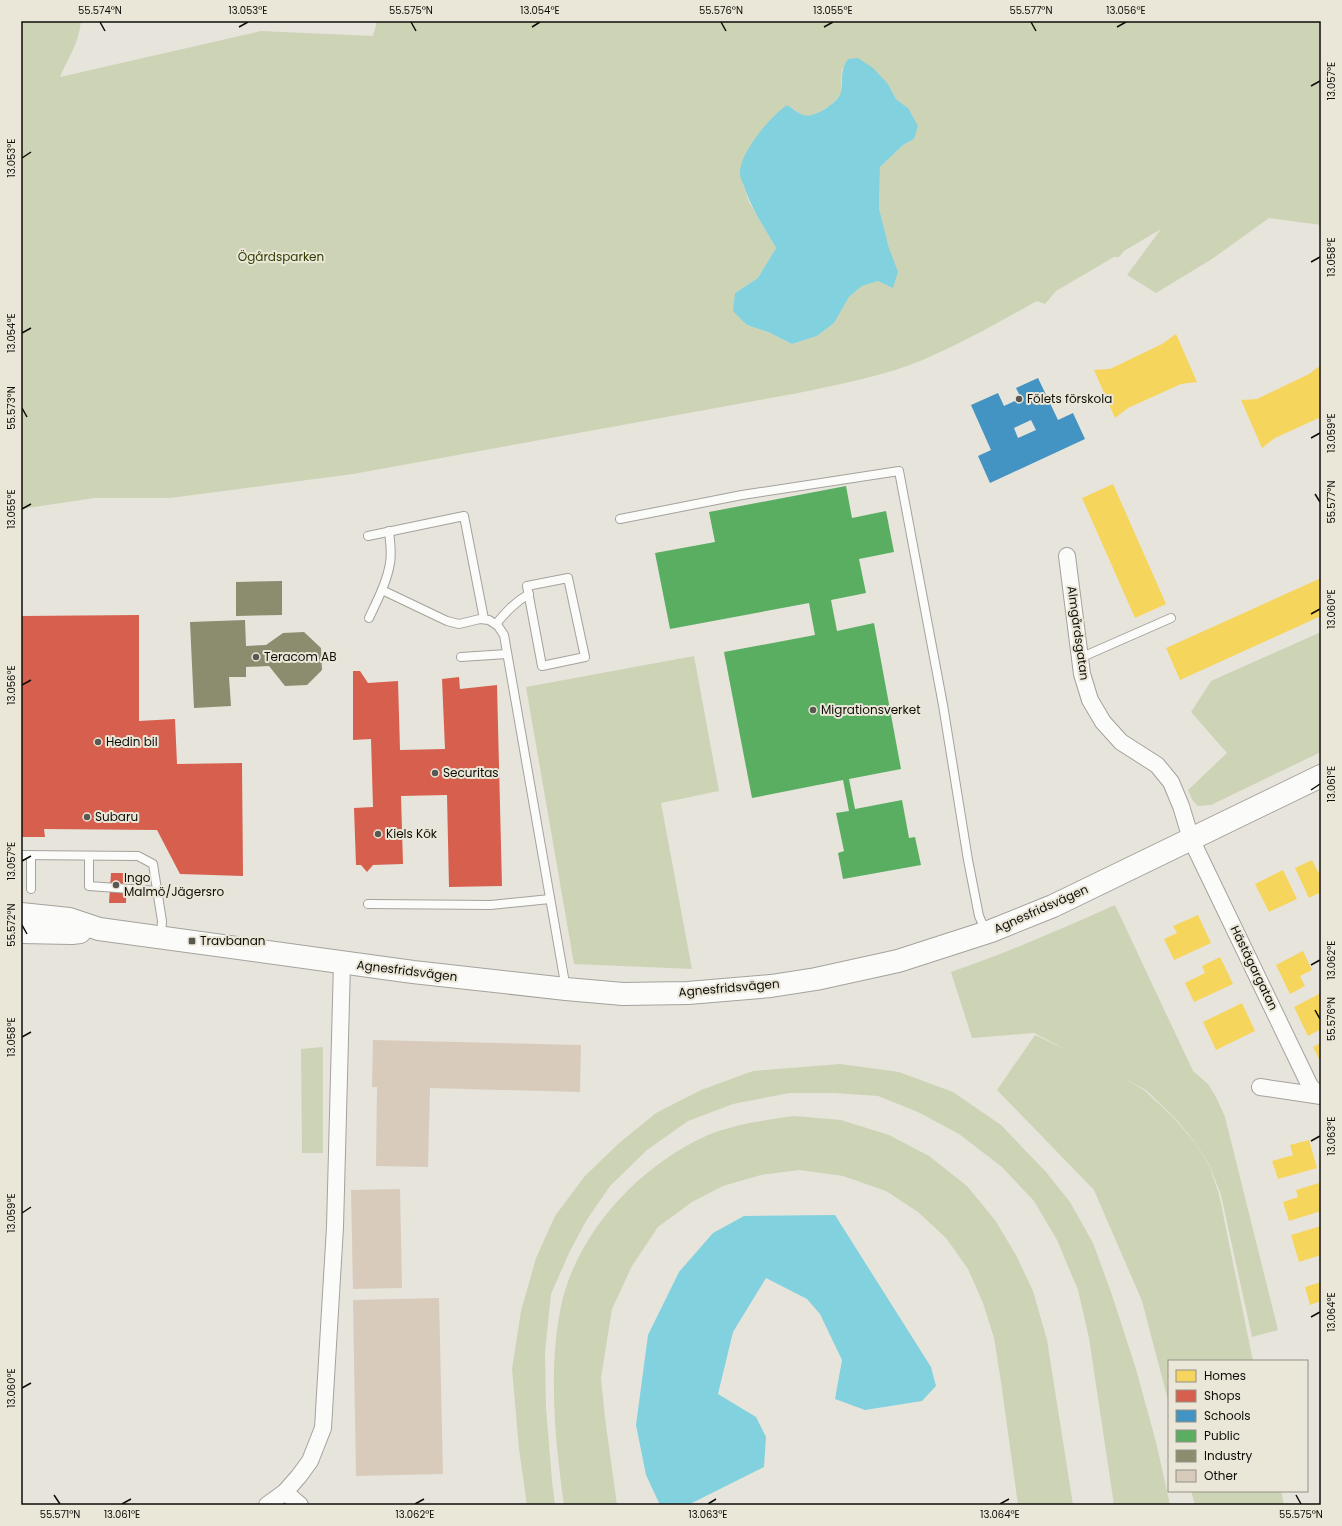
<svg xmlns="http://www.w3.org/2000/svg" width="1342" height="1526" font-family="Poppins,sans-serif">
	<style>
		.green { fill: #cdd4b5; fill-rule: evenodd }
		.water { fill: #82d1df }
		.homes { fill: #f6d55c }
		.shops { fill: #d6604d }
		.schools { fill: #4393c3; fill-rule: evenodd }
		.public { fill: #5aae61 }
		.industry { fill: #8c8c6e }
		.building { fill: #d8cbbc }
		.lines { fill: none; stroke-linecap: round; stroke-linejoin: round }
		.lane-casing { stroke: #a4a29c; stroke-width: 10 }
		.street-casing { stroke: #a4a29c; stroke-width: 18 }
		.secondary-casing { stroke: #a4a29c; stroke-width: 24 }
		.lane { stroke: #fbfbfa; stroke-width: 8 }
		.street { stroke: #fbfbfa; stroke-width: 16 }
		.secondary { stroke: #fbfbfa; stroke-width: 22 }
		.ticks { fill: none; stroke: #0e0d08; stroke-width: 1.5 }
		.poi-dot { fill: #5a5852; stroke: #ebe7d8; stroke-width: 1.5 }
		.labels { text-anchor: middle; stroke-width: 4; stroke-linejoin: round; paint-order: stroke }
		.park-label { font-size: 12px; fill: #313e00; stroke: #ebe7d8 }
		.poi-label { font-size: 12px; fill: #0e0d08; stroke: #ebe7d8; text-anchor: start }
		.street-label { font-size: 12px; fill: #0e0d08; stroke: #ebe7d8 }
		.neatline { fill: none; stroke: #0e0d08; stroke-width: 1.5 }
		.ticks-label { font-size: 10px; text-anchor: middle; fill: #0e0d08 }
	</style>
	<rect width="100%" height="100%" fill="#e7e4dc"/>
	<g class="green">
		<path d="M21,21H81C79,43 68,58 60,77L261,31L373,36L377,21H1321V225L1269,218L1212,259L1156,293L1127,275L1161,229L1124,251L1119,257H1114L1056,291L1045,304L1037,301C1001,321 964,342 925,359C885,376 841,384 798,393L353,474L170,498H94L21,509ZM842,68L888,84L896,99L908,108L914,139L903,145L880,167L879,208L889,248L893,287L878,281L862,286L849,297L834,323L817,336L792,344L768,332L747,325L735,293L758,278L776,248L749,202L740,174L787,105L804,116L815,115L831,105L841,94Z"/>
		<polygon points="1321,632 1321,752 1211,805 1198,806 1193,801 1188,790 1227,753 1191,712 1211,681"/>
		<polygon points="694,656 719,791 661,803 692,969 574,964 526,687"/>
		<path d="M1115,905L1193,1071L1208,1084L1216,1097L1225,1117L1278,1330L1252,1337L1221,1195L1209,1164L1194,1141L1175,1118L1146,1090L1123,1078L1144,1090L1174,1118L1195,1143L1209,1165L1219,1194L1253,1361H1169V1404L1142,1301L1094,1190L997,1090L1035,1035L1069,1051L1034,1033L972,1038L951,972C1007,953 1061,929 1115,905Z"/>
		<polygon points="323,1047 323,1153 302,1153 301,1049"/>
		<polygon points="840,1064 899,1072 953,1092 1001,1125 1046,1172 1070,1202 1093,1243 1112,1295 1136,1369 1156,1442 1170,1505 1114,1505 1089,1338 1078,1290 1057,1240 1034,1201 1002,1167 959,1134 918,1112 878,1096 834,1093 789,1093 733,1104 688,1121 647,1150 610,1186 586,1221 569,1253 551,1294 545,1352 546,1408 552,1481 555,1505 527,1505 519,1449 512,1369 521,1311 536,1258 555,1216 584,1177 618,1144 656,1113 701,1090 753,1071"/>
		<path d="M794,1116L841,1120L889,1135L929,1156L967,1186L995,1220L1016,1255L1033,1291L1047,1340L1073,1505H1018L1001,1382L994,1338L983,1303L968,1269L946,1238L918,1212L886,1191L843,1176L799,1170L761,1175L723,1186L692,1202L658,1227L632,1266L612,1309L601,1378L605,1418L617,1505H564C555,1441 548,1369 561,1306C577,1232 640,1165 708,1135C735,1124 765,1120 794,1116Z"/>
		<polygon points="1191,1491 1281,1491 1284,1505 1195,1505"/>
	</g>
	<g class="water">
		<path d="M858,58L873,68L888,84L896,99L908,108L918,126L914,139L903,145L880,167L879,208L889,248L898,272L893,288L878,281L862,286L849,297L834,323L817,336L792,344L768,332L747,325L733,311L735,293L758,278L776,248C764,227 751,208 744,186C742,182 740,177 740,174C739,153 771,116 787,105C792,108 798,113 803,115C814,119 839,102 841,92C844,77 839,73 848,59Z"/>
		<polygon points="835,1215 931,1367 936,1386 922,1401 865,1410 835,1399 842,1360 820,1314 807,1299 766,1278 733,1332 718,1394 756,1417 766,1437 764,1467 690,1504 660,1505 646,1475 636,1425 648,1335 679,1272 713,1233 744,1216"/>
	</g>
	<g class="homes">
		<polygon points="1176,334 1197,382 1181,384 1128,408 1115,418 1094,370 1110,369 1162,344"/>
		<polygon points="1321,365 1321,417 1275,438 1262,448 1241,400 1257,399 1309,374"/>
		<polygon points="1113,484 1166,604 1135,618 1082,498"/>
		<polygon points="1321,578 1321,616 1180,680 1166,648"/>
		<polygon points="1312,860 1318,872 1321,871 1321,892 1309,898 1295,868"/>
		<polygon points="1283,870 1297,899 1269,912 1255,884"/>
		<polygon points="1198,915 1211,943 1174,960 1164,939 1177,933 1173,926"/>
		<polygon points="1303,951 1312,970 1300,976 1305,986 1290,994 1276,965"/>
		<polygon points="1220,957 1233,984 1194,1002 1185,983 1205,973 1202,966"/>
		<polygon points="1321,993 1321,1029 1308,1036 1294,1007"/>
		<polygon points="1242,1003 1255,1031 1216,1050 1203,1022"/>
		<polygon points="1321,1043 1321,1063 1313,1047"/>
		<polygon points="1309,1140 1317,1168 1278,1179 1272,1161 1293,1155 1290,1145"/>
		<polygon points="1319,1183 1321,1191 1321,1211 1289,1221 1283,1202 1298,1197 1296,1190"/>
		<polygon points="1321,1226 1321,1255 1299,1262 1291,1235"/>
		<polygon points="1321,1282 1321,1301 1310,1305 1305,1287"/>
	</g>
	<g class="shops">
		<polygon points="139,615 139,721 175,719 177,764 242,763 243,876 180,874 157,830 44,829 45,837 21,837 21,616"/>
		<polygon points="353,671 360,671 368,683 398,681 400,750 445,749 442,679 459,677 460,689 497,685 502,886 449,887 447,795 401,796 403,864 373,865 367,872 361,865 356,865 354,808 373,807 371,739 353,740"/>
		<polygon points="111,873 127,873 126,903 109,903"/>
	</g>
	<path class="schools" d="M1038,378L1058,420L1073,413L1085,439L990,483L978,456L991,450L971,405L998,393L1004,406L1021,398L1016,388ZM1031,420L1036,430L1018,438L1014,428Z"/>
	<polygon class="public" points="846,486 852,518 886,511 894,552 859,559 866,593 831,600 837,631 874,623 901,769 849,779 855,809 902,800 909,838 915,837 921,865 843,879 838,853 844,851 836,813 849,811 843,780 752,798 724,652 815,635 809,603 670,629 655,553 715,542 709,512"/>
	<g class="industry">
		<polygon points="282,581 282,615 236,616 236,582"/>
		<polygon points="245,620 246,646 266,645 283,633 304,632 321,648 322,670 307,685 285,686 269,666 246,667 246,677 229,677 231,706 194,708 190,622"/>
	</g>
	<g class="building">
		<polygon points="373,1040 581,1045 580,1092 430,1088 428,1167 376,1166 377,1087 372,1087"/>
		<polygon points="400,1189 402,1288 353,1289 351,1190"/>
		<polygon points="439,1298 443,1474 356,1476 353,1300"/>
	</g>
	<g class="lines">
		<defs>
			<g id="lane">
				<polyline points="620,519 742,495 899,471 943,705 968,860 979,916 986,932"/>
				<polyline points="368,536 464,516 484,619"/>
				<polygon points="568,578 585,657 542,666 527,586"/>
				<polyline points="382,590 447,621 459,624 480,619 489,620 498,626 504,635 566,989"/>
				<path d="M369,618C377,601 387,582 390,563C392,553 390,541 389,531"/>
				<path d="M496,624C506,612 515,602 529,594"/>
				<polyline points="461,657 507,654"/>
				<polyline points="1080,658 1171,618"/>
				<polyline points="21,855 138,856 153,864 162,921 161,937"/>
				<polyline points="31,855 31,889"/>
				<polyline points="89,856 89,886 158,891"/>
				<polyline points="368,904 491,905 550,899"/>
			</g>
			<g id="street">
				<polyline points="1067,556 1082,674 1090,700 1103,722 1121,742 1157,765 1171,782 1181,806 1191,839 1310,1086 1316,1092 1321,1095"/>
				<polyline points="1260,1087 1321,1096"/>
				<polyline points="285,1492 300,1505"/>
				<polyline points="267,1505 285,1492 299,1476 310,1461 323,1428 335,1227 342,963"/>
			</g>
			<g id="secondary">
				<polyline points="21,914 69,919 99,929 413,972 566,989 623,994 688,993 771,986 816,979 898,961 991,931 1053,906 1321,776"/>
				<polyline points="21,932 72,933 80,932"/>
			</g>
		</defs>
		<use href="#lane" class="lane-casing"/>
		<use href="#street" class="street-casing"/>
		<use href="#secondary" class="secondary-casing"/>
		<use href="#lane" class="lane"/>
		<use href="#street" class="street"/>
		<use href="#secondary" class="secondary"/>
	</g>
	<path class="ticks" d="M100,22L105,31M411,22L416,31M721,22L726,31M1031,22L1036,31M239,27L248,22M532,27L540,22M824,27L833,22M1117,27L1126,22M1311,86L1320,81M22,158L31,152M1311,262L1320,257M22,333L31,328M22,408L27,417M1311,438L1320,433M1315,494L1320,502M22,509L31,504M1311,614L1320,609M22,685L31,680M1311,790L1320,784M22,861L31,856M22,925L27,934M1311,965L1320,960M1315,1010L1320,1019M22,1037L31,1032M1311,1141L1320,1136M22,1213L31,1207M1311,1317L1320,1312M22,1388L31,1383M54,1495L60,1504M1296,1495L1301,1504M122,1504L131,1499M415,1504L424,1499M708,1504L716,1499M1000,1504L1009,1499"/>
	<g class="poi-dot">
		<circle cx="1019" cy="399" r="4"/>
		<circle cx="256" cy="657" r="4"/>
		<circle cx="813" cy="710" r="4"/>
		<circle cx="98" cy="742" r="4"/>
		<circle cx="435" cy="773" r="4"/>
		<circle cx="87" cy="817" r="4"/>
		<circle cx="378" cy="834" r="4"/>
		<circle cx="116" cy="885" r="4"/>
		<rect x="188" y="937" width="8" height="8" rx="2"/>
	</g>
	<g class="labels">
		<g class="park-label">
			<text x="281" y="261">Ögårdsparken</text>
		</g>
		<g class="poi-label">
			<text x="1027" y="403">Fölets förskola</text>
			<text x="264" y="661">Teracom AB</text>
			<text x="821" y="714">Migrationsverket</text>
			<text x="106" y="746">Hedin bil</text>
			<text x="443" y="777">Securitas</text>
			<text x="95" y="821">Subaru</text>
			<text x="386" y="838">Kiels Kök</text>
			<text x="124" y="882">Ingo<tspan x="124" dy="14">Malmö/Jägersro</tspan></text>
			<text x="200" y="945">Travbanan</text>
		</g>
		<g class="street-label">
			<text transform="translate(1078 633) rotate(82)" y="4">Almgårdsgatan</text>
			<text transform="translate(1041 909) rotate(-24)" y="4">Agnesfridsvägen</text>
			<text transform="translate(1254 968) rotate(64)" y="4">Hästägargatan</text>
			<text transform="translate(407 971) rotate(7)" y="4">Agnesfridsvägen</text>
			<text transform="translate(729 988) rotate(-5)" y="4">Agnesfridsvägen</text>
		</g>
	</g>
	<rect width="1342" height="1526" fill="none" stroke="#ebe7d8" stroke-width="44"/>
	<rect x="1168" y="1360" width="140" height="132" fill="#ebe7d8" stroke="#939085"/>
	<rect x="1176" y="1370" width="20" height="12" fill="#f6d55c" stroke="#939085"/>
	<text x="1204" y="1380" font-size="12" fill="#0e0d08">Homes</text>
	<rect x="1176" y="1390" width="20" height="12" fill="#d6604d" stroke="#939085"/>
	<text x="1204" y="1400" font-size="12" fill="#0e0d08">Shops</text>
	<rect x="1176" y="1410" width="20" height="12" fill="#4393c3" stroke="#939085"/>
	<text x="1204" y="1420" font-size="12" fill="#0e0d08">Schools</text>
	<rect x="1176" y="1430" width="20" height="12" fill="#5aae61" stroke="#939085"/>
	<text x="1204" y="1440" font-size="12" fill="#0e0d08">Public</text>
	<rect x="1176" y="1450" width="20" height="12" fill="#8c8c6e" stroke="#939085"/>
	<text x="1204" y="1460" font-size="12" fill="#0e0d08">Industry</text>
	<rect x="1176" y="1470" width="20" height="12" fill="#d8cbbc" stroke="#939085"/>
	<text x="1204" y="1480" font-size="12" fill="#0e0d08">Other</text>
	<rect x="22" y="22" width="1298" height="1482" class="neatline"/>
	<g class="ticks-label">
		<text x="100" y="14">55.574°N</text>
		<text x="248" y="14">13.053°E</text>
		<text x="411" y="14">55.575°N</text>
		<text x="540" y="14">13.054°E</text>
		<text x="721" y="14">55.576°N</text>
		<text x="833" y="14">13.055°E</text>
		<text x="1031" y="14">55.577°N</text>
		<text x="1126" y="14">13.056°E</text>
		<text transform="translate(1331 81) rotate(-90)" y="4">13.057°E</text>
		<text transform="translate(11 158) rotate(-90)" y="4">13.053°E</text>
		<text transform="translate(1331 257) rotate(-90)" y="4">13.058°E</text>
		<text transform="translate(11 333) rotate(-90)" y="4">13.054°E</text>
		<text transform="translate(11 408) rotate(-90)" y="4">55.573°N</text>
		<text transform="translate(1331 433) rotate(-90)" y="4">13.059°E</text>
		<text transform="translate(1331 502) rotate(-90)" y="4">55.577°N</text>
		<text transform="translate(11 509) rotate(-90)" y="4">13.055°E</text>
		<text transform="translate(1331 609) rotate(-90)" y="4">13.060°E</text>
		<text transform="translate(11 685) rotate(-90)" y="4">13.056°E</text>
		<text transform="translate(1331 784) rotate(-90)" y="4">13.061°E</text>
		<text transform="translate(11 861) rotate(-90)" y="4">13.057°E</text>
		<text transform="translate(11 925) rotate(-90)" y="4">55.572°N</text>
		<text transform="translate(1331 960) rotate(-90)" y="4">13.062°E</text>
		<text transform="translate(1331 1019) rotate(-90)" y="4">55.576°N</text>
		<text transform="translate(11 1037) rotate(-90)" y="4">13.058°E</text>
		<text transform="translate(1331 1136) rotate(-90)" y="4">13.063°E</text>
		<text transform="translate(11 1213) rotate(-90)" y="4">13.059°E</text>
		<text transform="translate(1331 1312) rotate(-90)" y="4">13.064°E</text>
		<text transform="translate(11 1388) rotate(-90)" y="4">13.060°E</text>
		<text x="60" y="1518">55.571°N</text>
		<text x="122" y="1518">13.061°E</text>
		<text x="415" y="1518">13.062°E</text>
		<text x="708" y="1518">13.063°E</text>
		<text x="1000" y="1518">13.064°E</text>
		<text x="1301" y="1518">55.575°N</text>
	</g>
</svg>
